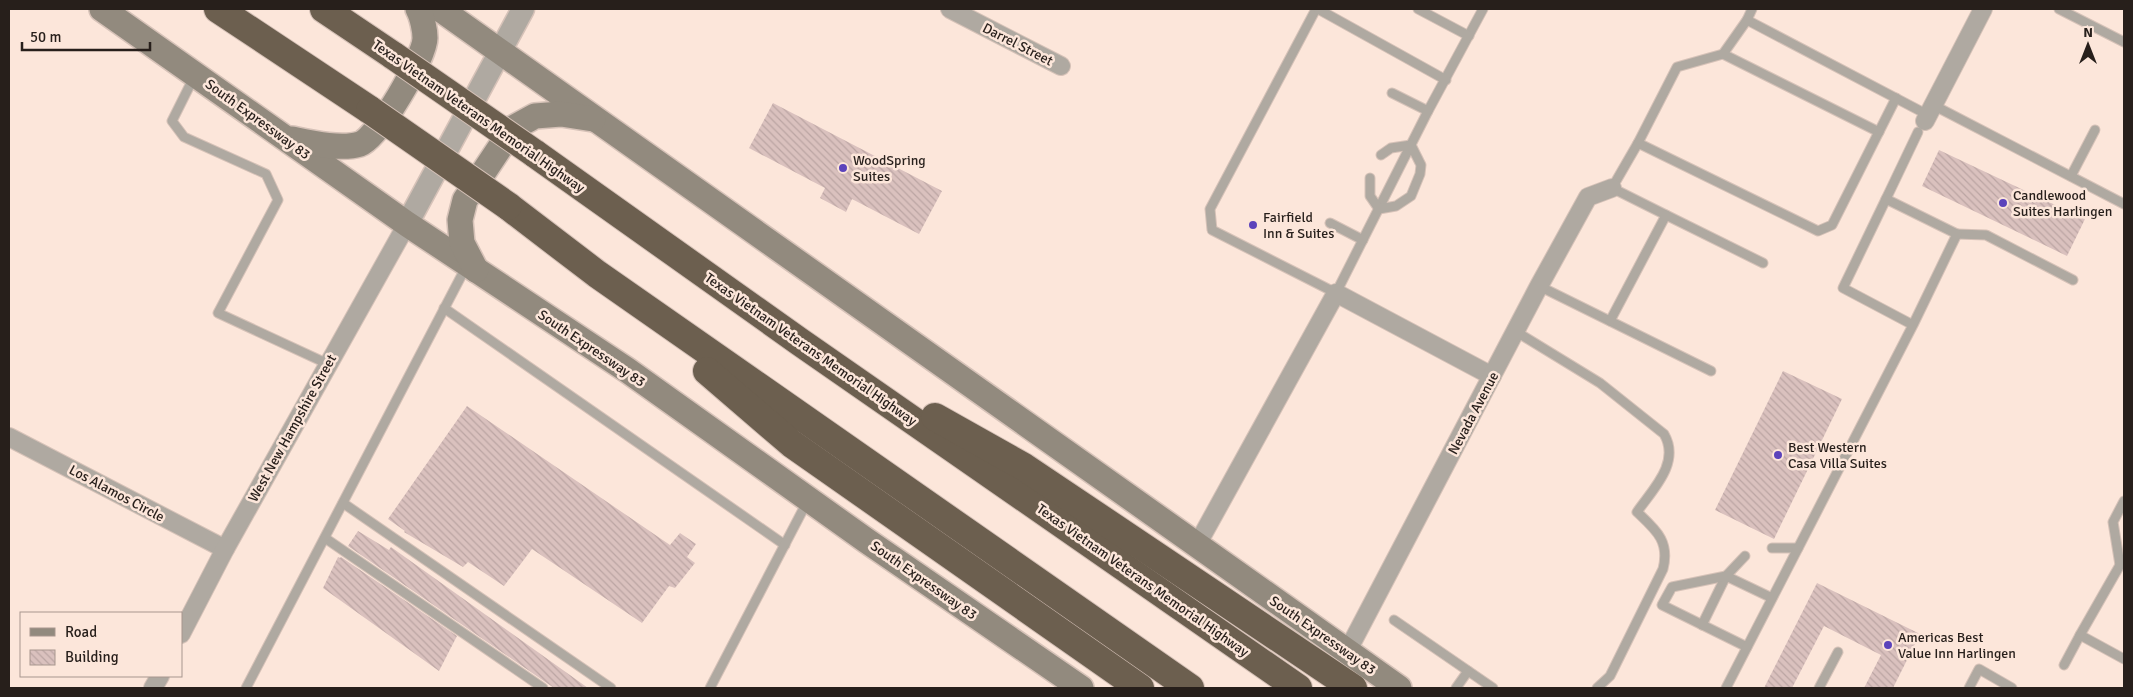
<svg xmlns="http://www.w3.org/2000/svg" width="2133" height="697" font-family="Signika,sans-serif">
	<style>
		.building { fill: url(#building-back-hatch) }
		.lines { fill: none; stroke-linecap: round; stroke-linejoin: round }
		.service-casing { stroke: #d6c2b8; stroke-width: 11 }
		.minor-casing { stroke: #d6c2b8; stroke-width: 20 }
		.tertiary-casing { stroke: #d6c2b8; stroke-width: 25 }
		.secondary-casing { stroke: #d6c2b8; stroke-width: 28 }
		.motorway-casing { stroke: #d6c2b8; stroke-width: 30 }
		.service { stroke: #afa9a1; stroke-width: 9 }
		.minor { stroke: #afa9a1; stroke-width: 18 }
		.tertiary { stroke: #afa9a1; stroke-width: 22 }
		.secondary { stroke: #928a7e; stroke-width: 25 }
		.motorway { stroke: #6c5f4f; stroke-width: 28 }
		.motorway-bridge-casing { stroke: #d6c2b8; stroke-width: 30; stroke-linecap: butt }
		.motorway-bridge { stroke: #6c5f4f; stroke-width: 28 }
		.poi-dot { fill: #5b43bb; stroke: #fce6da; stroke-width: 2 }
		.labels { text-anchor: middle; stroke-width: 5; stroke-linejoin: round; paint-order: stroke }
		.street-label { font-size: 14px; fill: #271f1b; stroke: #fce6da }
		.poi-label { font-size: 14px; fill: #271f1b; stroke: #fce6da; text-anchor: start }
	</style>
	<defs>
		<pattern id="building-back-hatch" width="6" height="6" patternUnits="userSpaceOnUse" patternTransform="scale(1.25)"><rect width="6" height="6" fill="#dac1be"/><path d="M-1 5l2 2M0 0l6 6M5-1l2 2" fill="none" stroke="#bba5a3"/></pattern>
	</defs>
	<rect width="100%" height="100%" fill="#fce6da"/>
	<g class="building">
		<polygon points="773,103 942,191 919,234 852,199 846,212 820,198 825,188 749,148"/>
		<polygon points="1939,150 2085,219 2067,256 1922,186"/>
		<polygon points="1783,371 1842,399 1774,539 1715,510"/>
		<polygon points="467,406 670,545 680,533 696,544 687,557 695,563 675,588 669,586 642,623 532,549 504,586 468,562 463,567 404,532 405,531 388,519"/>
		<polygon points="358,531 389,550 391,547 588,688 554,688 348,546"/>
		<polygon points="338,557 340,558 341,557 457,636 439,671 323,588"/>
		<polygon points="1817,583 1920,634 1893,688 1864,688 1881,655 1824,626 1792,688 1764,688"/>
	</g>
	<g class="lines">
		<defs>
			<g id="service">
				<polyline points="1316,9 1210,209 1212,230 1336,293 1428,111 1483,9"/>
				<polyline points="1318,9 1446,80"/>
				<polyline points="1418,9 1469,36"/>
				<polyline points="1752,9 1747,20 1928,115"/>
				<polyline points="2059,9 2124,42"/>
				<polyline points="1747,20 1723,54 1677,67 1638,143 1818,231 1832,225 1896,98"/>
				<polyline points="1723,54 1879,132"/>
				<polyline points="194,77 172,121 184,137 266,174 278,200 218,313 328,364"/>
				<polyline points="1392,93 1428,111"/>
				<polyline points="1933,105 2124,204"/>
				<polyline points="1638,143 1612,188 1666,215"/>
				<polyline points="2071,176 2095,130"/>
				<polyline points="1370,178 1370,196 1379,209 1396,206 1411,196 1420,174 1421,165 1411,145 1391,148 1381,155"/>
				<polyline points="1886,199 1918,132"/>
				<polyline points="1330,223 1363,240"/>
				<polyline points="1957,234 1986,235 2073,280"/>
				<polyline points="1539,286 1711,371"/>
				<polyline points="444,308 785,545"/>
				<polyline points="1610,321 1666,215 1763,263"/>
				<path d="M1515,331L1600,383L1664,434C1681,463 1652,490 1637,512C1656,530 1670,541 1663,569L1610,676L1597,688"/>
				<polyline points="343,503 611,688"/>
				<polyline points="325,538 543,688"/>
				<polyline points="1772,548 1798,548"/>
				<polyline points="2124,563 2120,565 2080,635 2124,659"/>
				<polyline points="2120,565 2113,522 2124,501"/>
				<polyline points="1394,620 1493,688"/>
				<polyline points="1702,625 1726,576 1745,556"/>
				<polyline points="1747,647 1662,605 1672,587 1726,576 1772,598"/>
				<polyline points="2064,665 2080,635"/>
				<polyline points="246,688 467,265"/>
				<polyline points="710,688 808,500"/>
				<polyline points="1456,688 1468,671"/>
				<polyline points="1726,688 1913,325 1957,234 1886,199 1843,288 1913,325"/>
				<polyline points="1819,688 1838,652"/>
				<polyline points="1969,688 1979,669 2012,688"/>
			</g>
			<g id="minor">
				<polyline points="950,9 1061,66"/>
				<polyline points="1925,121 1983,9"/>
				<polyline points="9,437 225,549"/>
				<polyline points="1197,545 1336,293 1492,376"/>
				<polyline points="181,634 225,549 407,224"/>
				<polyline points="1347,652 1539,286 1588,197 1612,188"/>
				<polyline points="153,688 160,676"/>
			</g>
			<polyline id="tertiary" points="407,224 523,9"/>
			<g id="secondary">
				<polyline points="102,9 407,224 627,370 867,541 1081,688"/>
				<polyline points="440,9 1399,688"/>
				<path d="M292,139C311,143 341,150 360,144C378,138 425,57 425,38C425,30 422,16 418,9"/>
				<polyline points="476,270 462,243 460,220 465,200 513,128 535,116 561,114 593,119"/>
			</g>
			<g id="motorway">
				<polyline points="218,9 370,110"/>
				<polyline points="324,9 394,56"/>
				<polyline points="534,153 800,342 1298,688"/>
				<polyline points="508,206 597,274 1190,688"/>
				<polyline points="707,371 792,444 1140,688"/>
				<polyline points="935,417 1024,467 1353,688"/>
			</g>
		</defs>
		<use href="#service" class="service-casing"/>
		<use href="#minor" class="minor-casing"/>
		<use href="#tertiary" class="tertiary-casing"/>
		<use href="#secondary" class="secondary-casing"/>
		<use href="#motorway" class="motorway-casing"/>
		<use href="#service" class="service"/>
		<use href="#minor" class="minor"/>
		<use href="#tertiary" class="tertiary"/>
		<use href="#secondary" class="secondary"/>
		<use href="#motorway" class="motorway"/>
		<defs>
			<g id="motorway-bridge">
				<polyline points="394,56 534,153"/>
				<polyline points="370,110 508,206"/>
			</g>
		</defs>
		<use href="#motorway-bridge" class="motorway-bridge-casing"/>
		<use href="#motorway-bridge" class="motorway-bridge"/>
	</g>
	<g class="poi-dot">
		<circle cx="843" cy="168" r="5"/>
		<circle cx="2003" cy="203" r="5"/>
		<circle cx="1253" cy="225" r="5"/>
		<circle cx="1778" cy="455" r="5"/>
		<circle cx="1888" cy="645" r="5"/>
	</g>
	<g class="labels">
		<g class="street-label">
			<text transform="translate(1018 44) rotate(27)" y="5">Darrel Street</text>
			<text transform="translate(479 116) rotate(35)" y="5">Texas Vietnam Veterans Memorial Highway</text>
			<text transform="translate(258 119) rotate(36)" y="5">South Expressway 83</text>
			<text transform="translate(592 348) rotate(34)" y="5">South Expressway 83</text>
			<text transform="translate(811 349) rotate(35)" y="5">Texas Vietnam Veterans Memorial Highway</text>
			<text transform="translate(1473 413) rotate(-62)" y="5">Nevada Avenue</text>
			<text transform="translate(292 428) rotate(-61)" y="5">West New Hampshire Street</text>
			<text transform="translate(117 493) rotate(28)" y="5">Los Alamos Circle</text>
			<text transform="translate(924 580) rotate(35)" y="5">South Expressway 83</text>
			<text transform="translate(1143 580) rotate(35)" y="5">Texas Vietnam Veterans Memorial Highway</text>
			<text transform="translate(1323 635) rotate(35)" y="5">South Expressway 83</text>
		</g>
		<g class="poi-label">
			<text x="853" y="165">WoodSpring<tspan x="853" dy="16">Suites</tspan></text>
			<text x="2013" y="200">Candlewood<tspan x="2013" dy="16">Suites Harlingen</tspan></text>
			<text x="1263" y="222">Fairfield<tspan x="1263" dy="16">Inn &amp; Suites</tspan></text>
			<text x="1788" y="452">Best Western<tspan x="1788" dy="16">Casa Villa Suites</tspan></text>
			<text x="1898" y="642">Americas Best<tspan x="1898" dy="16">Value Inn Harlingen</tspan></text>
		</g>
	</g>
	<rect width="2133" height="697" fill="none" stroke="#271f1b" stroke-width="20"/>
	<rect x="20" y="612" width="162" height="65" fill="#fce6da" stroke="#a7968e"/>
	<rect x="30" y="628" width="25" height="8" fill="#928a7e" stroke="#a7968e"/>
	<text x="65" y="637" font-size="15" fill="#271f1b">Road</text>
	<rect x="30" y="650" width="25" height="15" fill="url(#building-back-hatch)" stroke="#a7968e"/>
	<text x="65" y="662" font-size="15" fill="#271f1b">Building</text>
	<g transform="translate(2088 45)" stroke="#fce6da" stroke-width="4" paint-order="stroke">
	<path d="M0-4L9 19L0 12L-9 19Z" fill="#271f1b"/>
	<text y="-8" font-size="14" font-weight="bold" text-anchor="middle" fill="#271f1b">N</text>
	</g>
	<path d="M22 42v8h128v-8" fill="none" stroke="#271f1b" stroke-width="2.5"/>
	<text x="30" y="42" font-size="15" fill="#271f1b" stroke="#fce6da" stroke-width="4" paint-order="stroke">50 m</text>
</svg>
